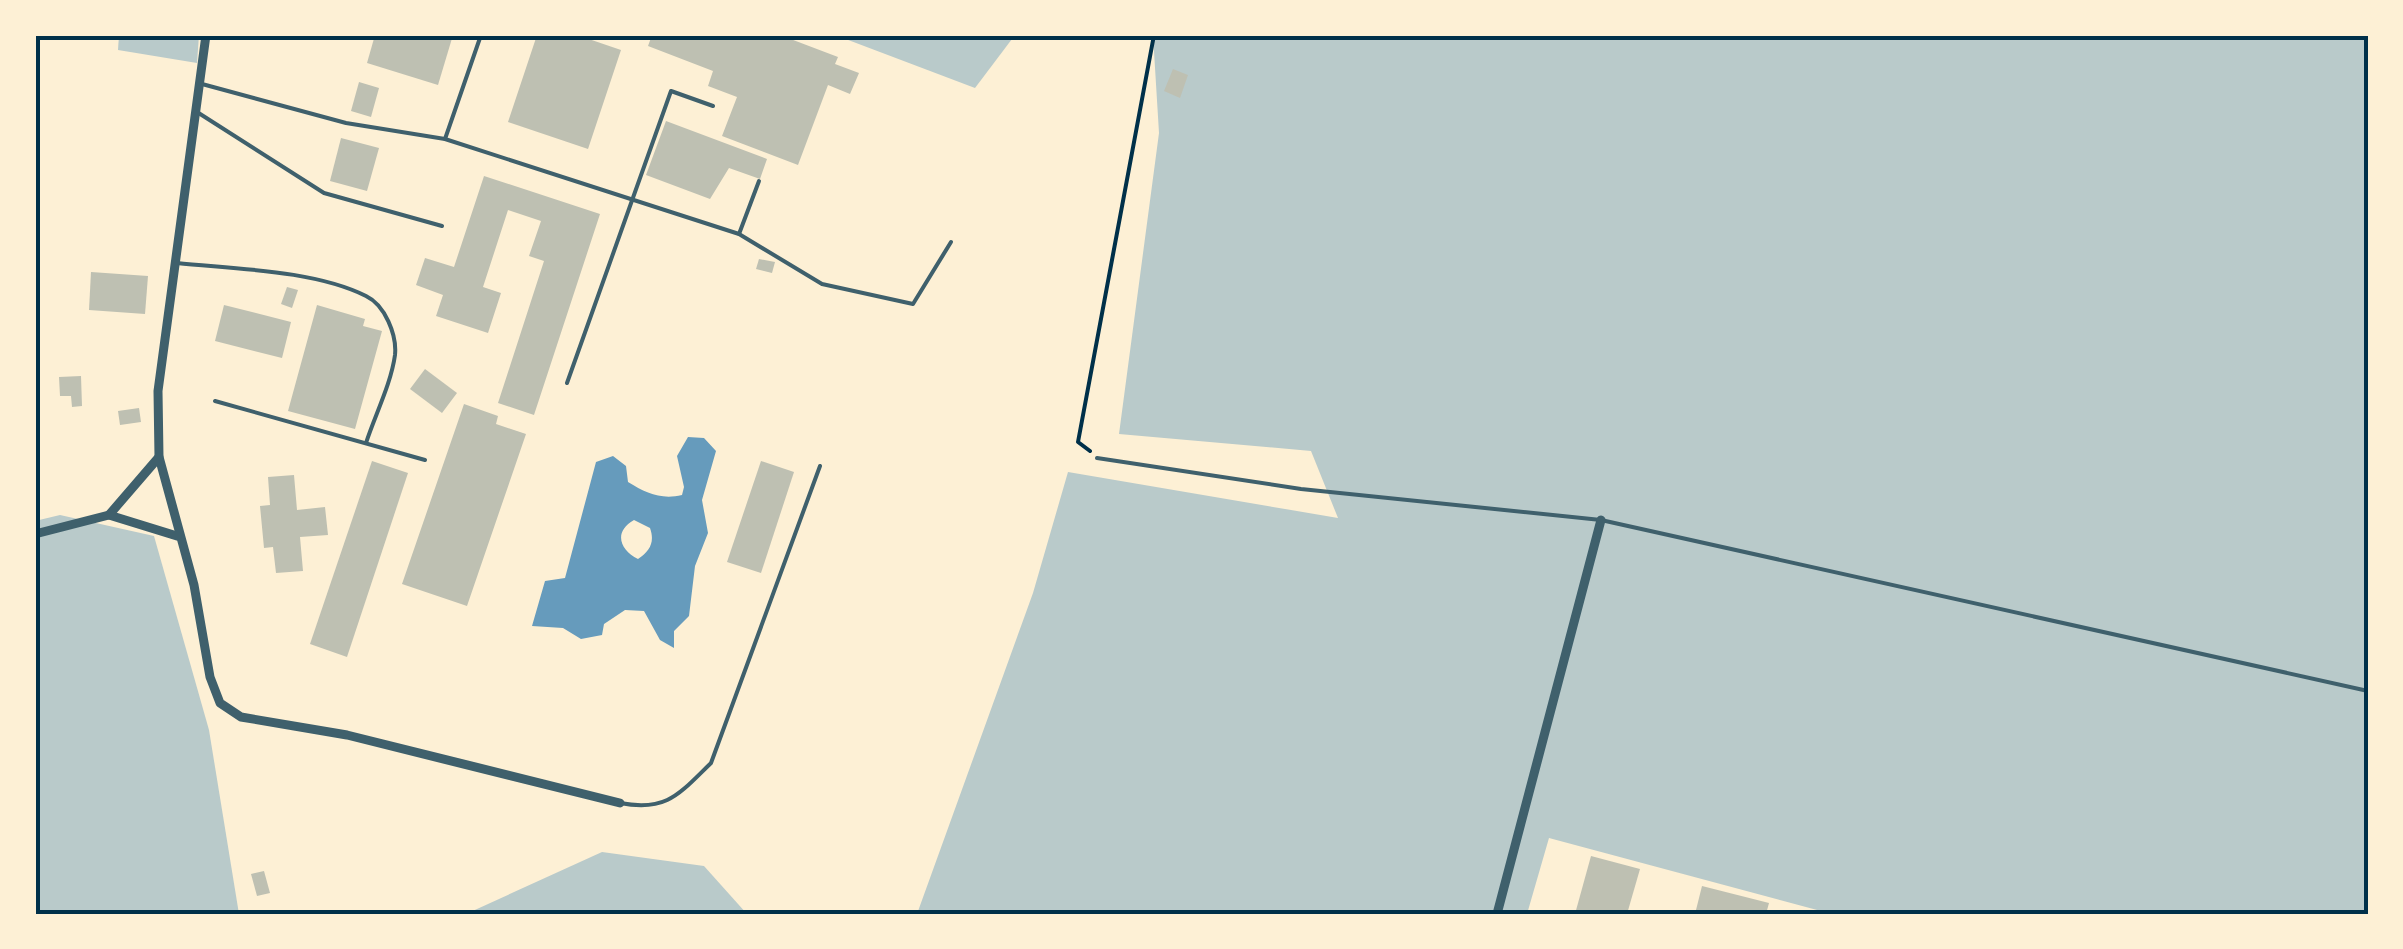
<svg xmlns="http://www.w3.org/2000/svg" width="2403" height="949" font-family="Raleway,sans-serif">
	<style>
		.green { fill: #b9caca }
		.water { fill: #669bbc; fill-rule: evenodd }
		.building { fill: #bec0b2 }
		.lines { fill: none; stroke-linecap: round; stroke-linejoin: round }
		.path { stroke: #003049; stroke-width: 4 }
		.service { stroke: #3f606c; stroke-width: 4 }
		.minor { stroke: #3f606c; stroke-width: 9 }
		.neatline { fill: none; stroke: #003049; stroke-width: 4 }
	</style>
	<rect width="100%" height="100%" fill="#fdf0d5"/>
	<g class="green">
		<polygon points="119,35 199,35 197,63 118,50"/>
		<polygon points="835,35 1015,35 975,88"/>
		<polygon points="1153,35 2368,35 2368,914 1832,914 1549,838 1527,914 917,914 1033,593 1068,472 1338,518 1311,451 1119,434 1159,133"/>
		<polygon points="60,515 154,536 209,730 239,914 35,914 35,521"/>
		<polygon points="602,852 704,866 747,914 466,914"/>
	</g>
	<path class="water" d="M688,437L704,438L716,451L702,500L708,533L695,566L689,616L674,631V648L660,640L644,611L625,610L604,624L602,635L581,639L563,628L532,626L545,581L565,578L596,462L613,456L626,466L628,482C646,493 661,500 682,495L684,487L677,456ZM634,520L650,528C655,542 650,551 638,559C620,550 613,532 634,520Z"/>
	<g class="building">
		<polygon points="375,35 453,35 438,85 367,63"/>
		<polygon points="537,35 577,35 621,50 588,149 508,122"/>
		<polygon points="652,35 780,35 838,57 835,64 859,73 850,94 828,85 798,165 722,136 737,97 708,86 713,71 648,46"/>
		<polygon points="1173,69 1188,75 1180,98 1164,91"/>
		<polygon points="359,82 379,88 371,117 351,111"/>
		<polygon points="666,121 767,159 760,179 729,168 710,199 646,175"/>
		<polygon points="341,138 379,148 367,191 330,181"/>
		<polygon points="484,176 600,214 534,415 498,403 544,261 529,256 541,221 508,210 483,287 501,293 488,333 436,316 443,295 416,285 425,258 454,267"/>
		<polygon points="759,259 775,262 772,273 756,269"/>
		<polygon points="91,272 148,276 145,314 89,310"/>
		<polygon points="287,287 298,290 292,308 281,304"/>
		<polygon points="224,305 291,322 282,358 215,341"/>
		<polygon points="317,305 365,319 363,326 382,331 355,429 288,411"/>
		<polygon points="425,369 457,393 442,413 410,389"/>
		<polygon points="81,376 82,406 72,407 71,396 60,396 59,377"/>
		<polygon points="464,404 498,416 496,424 526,434 467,606 402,584"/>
		<polygon points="139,408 141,422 120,425 118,411"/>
		<polygon points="372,461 408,473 347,657 310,644"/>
		<polygon points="761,461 794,472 761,573 727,562"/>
		<polygon points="294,475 297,510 325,507 328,535 300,537 303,571 276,573 273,547 264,548 260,506 270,505 268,477"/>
		<polygon points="1591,856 1640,869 1627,914 1575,914"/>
		<polygon points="264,871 270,893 257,896 251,874"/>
		<polygon points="1702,886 1769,903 1766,914 1695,914"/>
	</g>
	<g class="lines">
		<polyline class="path" points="1090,451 1078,442 1154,35"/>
		<g class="service">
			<polyline points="202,84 346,123 445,139 739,234 822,284 913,304 951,242"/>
			<polyline points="197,112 324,193 442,226"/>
			<polyline points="445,139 481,35"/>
			<polyline points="739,234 759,181"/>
			<path d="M177,263C234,269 314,270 366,296C385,305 397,335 395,355C391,384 375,415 366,443"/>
			<polyline points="567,383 671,91 713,106"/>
			<polyline points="215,401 425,460"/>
			<polyline points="1097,458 1301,489 1601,520 2368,691"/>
			<path d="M620,803C667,812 679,794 711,763L820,466"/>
		</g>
		<g class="minor">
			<polyline points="206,35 158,391 159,457 194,585 210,677 220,703 241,717 347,735 620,803"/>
			<polyline points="109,515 177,536"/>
			<polyline points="35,534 109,515 159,457"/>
			<polyline points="1497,914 1601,520"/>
		</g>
	</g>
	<rect width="2403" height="949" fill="none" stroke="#fdf0d5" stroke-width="75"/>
	<rect x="38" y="38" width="2328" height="874" class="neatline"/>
</svg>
